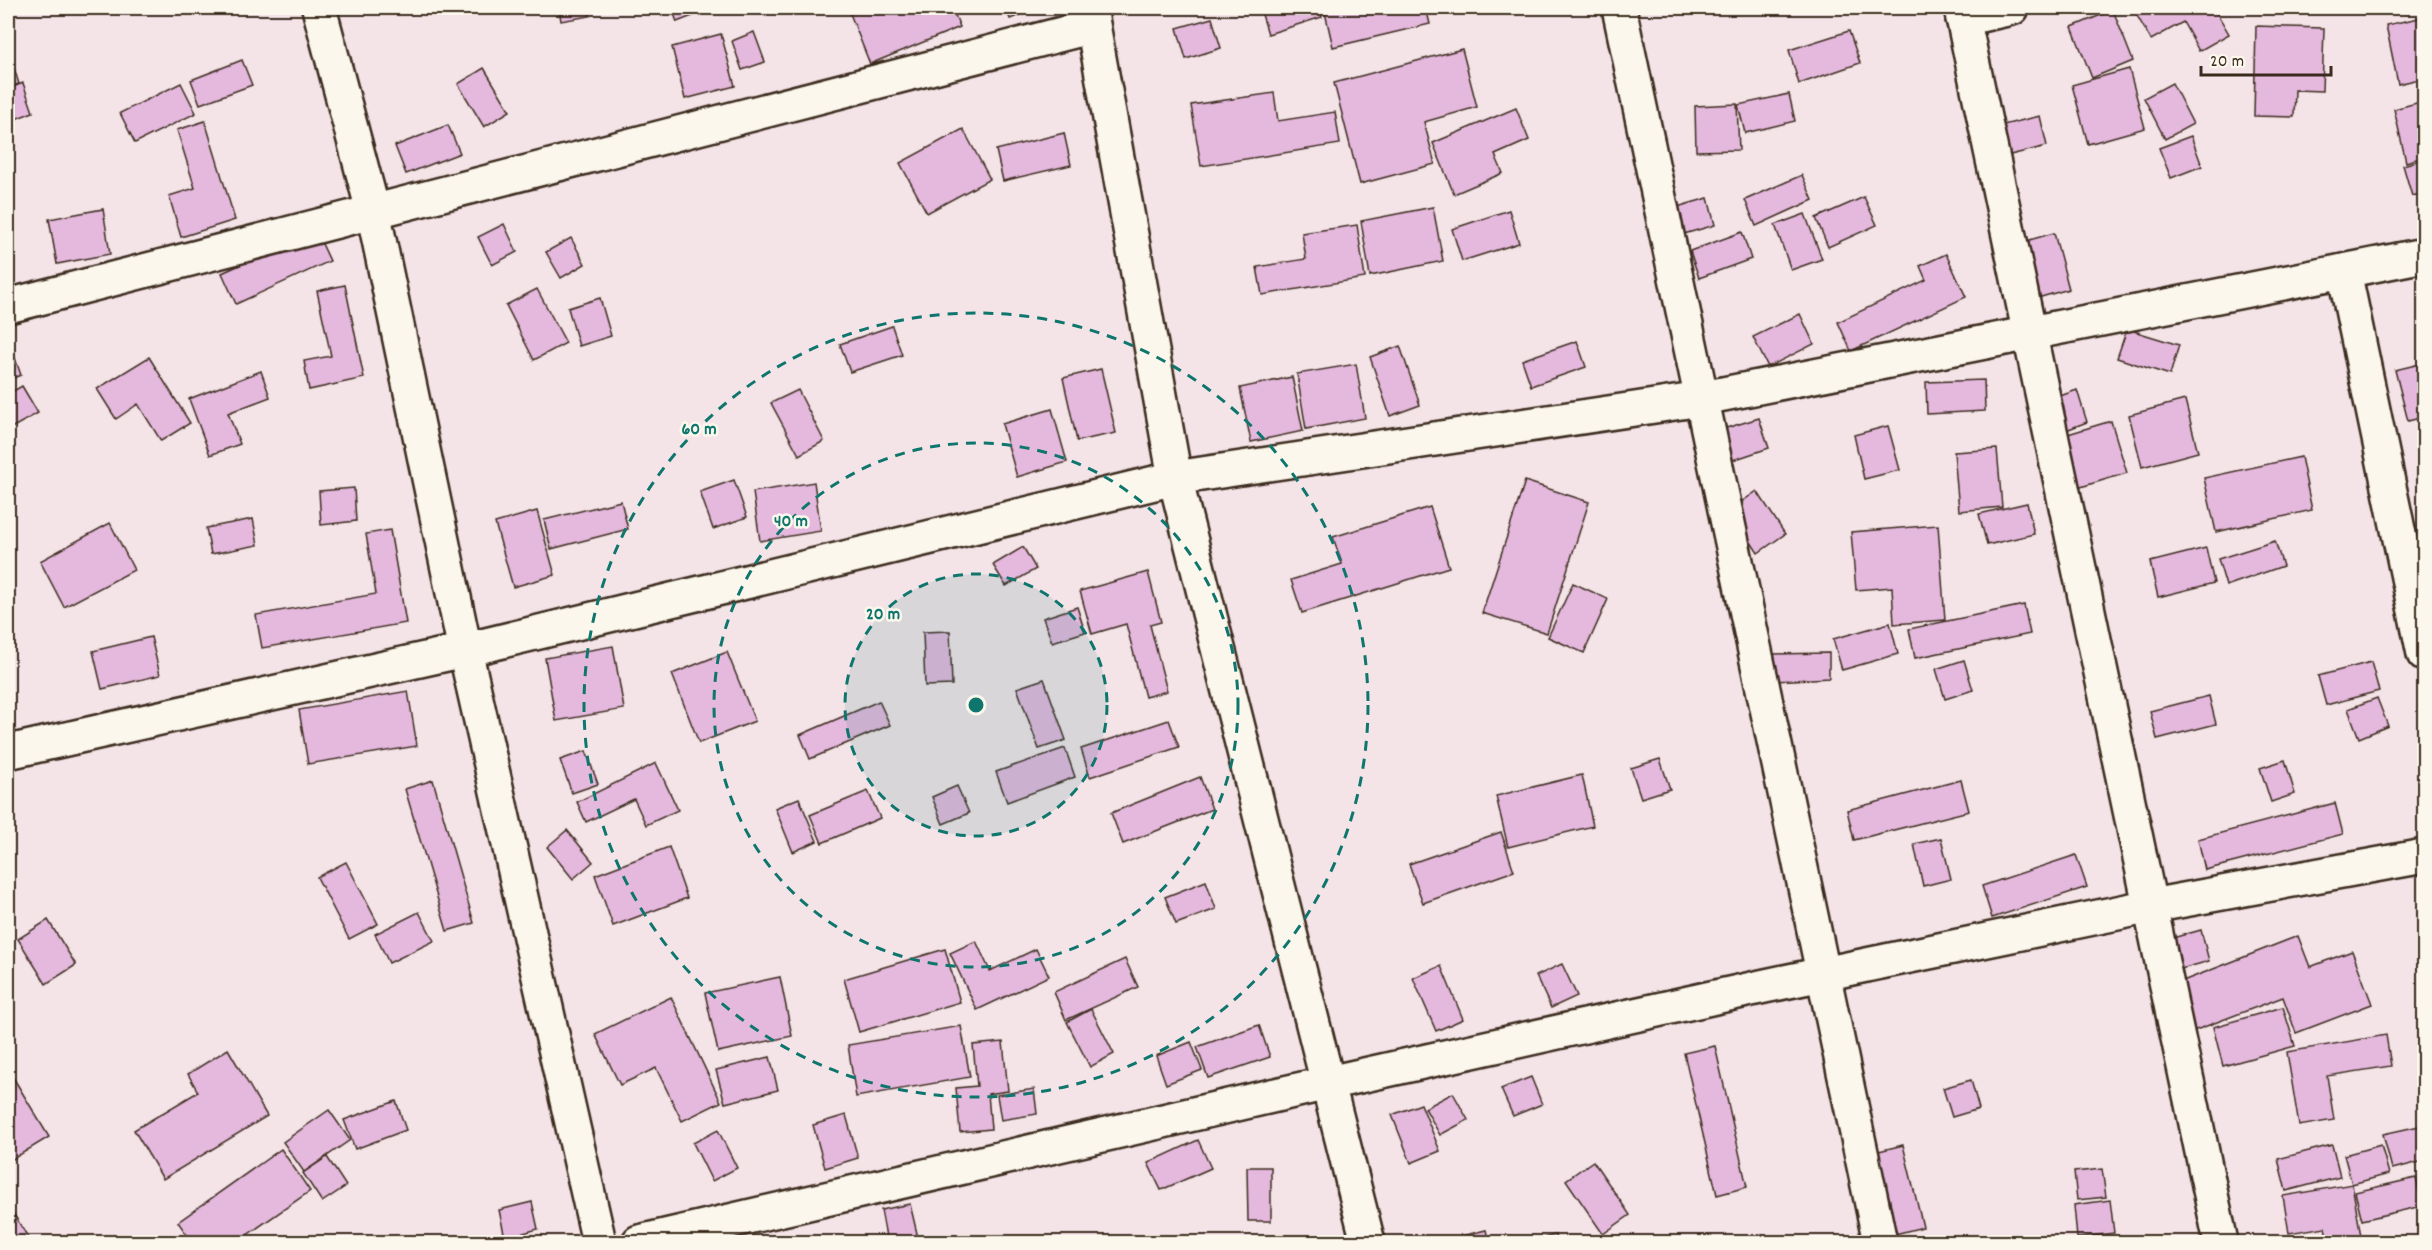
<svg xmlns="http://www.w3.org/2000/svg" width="2432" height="1250" font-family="Dekko,sans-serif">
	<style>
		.building { fill: #e5b9de; stroke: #3b2a1e; stroke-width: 1.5 }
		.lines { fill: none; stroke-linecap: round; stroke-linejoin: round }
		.minor-casing { stroke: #3b2a1e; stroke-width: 38 }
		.minor { stroke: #fbf7ec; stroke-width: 33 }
		.ring { fill: none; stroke: #0f766e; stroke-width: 3; stroke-dasharray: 10 8 }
		.centre { fill: #0f766e; stroke: #fbf7ec; stroke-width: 3 }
		.ring-label { font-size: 18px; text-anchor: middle; font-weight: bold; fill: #0f766e; stroke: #fbf7ec; stroke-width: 5; stroke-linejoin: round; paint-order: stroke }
	</style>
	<rect width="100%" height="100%" fill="#f4e4e8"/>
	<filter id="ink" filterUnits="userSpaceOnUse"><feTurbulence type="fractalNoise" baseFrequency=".0167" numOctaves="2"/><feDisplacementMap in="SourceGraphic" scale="12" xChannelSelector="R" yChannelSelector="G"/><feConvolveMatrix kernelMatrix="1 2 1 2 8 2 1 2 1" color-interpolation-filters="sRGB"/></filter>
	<g filter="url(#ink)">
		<g class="building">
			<polygon points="559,8 588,8 590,16 561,21"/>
			<polygon points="672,8 713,8 677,22"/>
			<polygon points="859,8 952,8 960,27 870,64 849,11"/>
			<polygon points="1006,8 1038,8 1010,19"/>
			<polygon points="1260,8 1320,8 1322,17 1268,34"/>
			<polygon points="1324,8 1426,8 1430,24 1333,47"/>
			<polygon points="2144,8 2214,8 2229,34 2199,51 2183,22 2151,40 2135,12"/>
			<polygon points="2113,10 2133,61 2092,78 2072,27"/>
			<polygon points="2424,17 2424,78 2398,84 2386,25"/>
			<polygon points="1212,18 1221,48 1186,59 1177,28"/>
			<polygon points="2256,26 2324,28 2322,91 2295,90 2294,117 2254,116"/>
			<polygon points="1849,31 1860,63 1799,84 1789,50"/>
			<polygon points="754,32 765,62 742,70 732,41"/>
			<polygon points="721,34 735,86 685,99 672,47"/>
			<polygon points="8,49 19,84 8,87"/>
			<polygon points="1462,49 1477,107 1424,122 1435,164 1360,184 1334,83"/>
			<polygon points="242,60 252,85 200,104 191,80"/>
			<polygon points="484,68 510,111 484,127 458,84"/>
			<polygon points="2129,69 2145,128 2088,144 2072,85"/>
			<polygon points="23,83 33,112 8,122 8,89"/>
			<polygon points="181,83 196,113 135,143 120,113"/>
			<polygon points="2172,83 2193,124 2165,139 2144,98"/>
			<polygon points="1274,93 1278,121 1335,112 1340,144 1201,166 1191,105"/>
			<polygon points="1789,94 1795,121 1745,133 1738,105"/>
			<polygon points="2424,101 2424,157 2406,162 2394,109"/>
			<polygon points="1737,104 1739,150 1696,151 1695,106"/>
			<polygon points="1516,108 1529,140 1495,155 1503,173 1454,194 1433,143"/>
			<polygon points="2040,116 2047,146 2006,156 1999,126"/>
			<polygon points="205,121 235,220 181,237 169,196 195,188 177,130"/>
			<polygon points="448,125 460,153 406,174 395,146"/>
			<polygon points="963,129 990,179 927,213 900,163"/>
			<polygon points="1064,133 1071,165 1003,181 996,150"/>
			<polygon points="2191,136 2202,166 2171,178 2159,148"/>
			<polygon points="2424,159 2424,193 2412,196 2403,165"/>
			<polygon points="1802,175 1813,200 1756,226 1745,200"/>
			<polygon points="1864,197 1877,225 1828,247 1816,218"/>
			<polygon points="1708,198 1715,225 1684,234 1677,207"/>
			<polygon points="1433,207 1443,261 1370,276 1361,221"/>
			<polygon points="103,209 110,254 57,264 49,219"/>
			<polygon points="1509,210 1519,243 1462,261 1452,229"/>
			<polygon points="1805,214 1822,259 1791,270 1775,225"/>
			<polygon points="504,224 517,252 492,265 478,237"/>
			<polygon points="1357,225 1365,278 1262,295 1257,267 1306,259 1302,233"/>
			<polygon points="316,231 330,261 236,304 222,273"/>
			<polygon points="1742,232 1751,259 1699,278 1690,251"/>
			<polygon points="2054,233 2069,289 2034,299 2019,243"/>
			<polygon points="571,238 585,264 561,278 546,252"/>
			<polygon points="1946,254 1966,297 1851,351 1838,322 1926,280 1920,266"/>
			<polygon points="345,285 364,378 309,390 304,361 331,356 317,291"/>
			<polygon points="537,289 566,343 534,360 506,305"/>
			<polygon points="600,298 611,336 579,346 568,308"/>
			<polygon points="1800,314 1814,344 1768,367 1753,337"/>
			<polygon points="892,326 902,355 850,372 840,344"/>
			<polygon points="2127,329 2179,345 2170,375 2117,358"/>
			<polygon points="8,338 21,375 8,380"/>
			<polygon points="1577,341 1586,367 1531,386 1522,360"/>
			<polygon points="1400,346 1420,405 1390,416 1370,357"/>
			<polygon points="149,357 190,423 161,441 138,404 116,419 97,389"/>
			<polygon points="2424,363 2424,417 2408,421 2395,370"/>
			<polygon points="1356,364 1365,418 1306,429 1297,374"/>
			<polygon points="1101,369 1116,433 1077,441 1063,378"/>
			<polygon points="261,371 270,397 228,413 240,444 210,455 189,399"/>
			<polygon points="1292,377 1303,431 1251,442 1240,388"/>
			<polygon points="1984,380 1985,411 1927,414 1926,382"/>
			<polygon points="22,386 38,413 8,430 8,394"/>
			<polygon points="798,390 824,441 799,455 771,403"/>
			<polygon points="2077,390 2087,422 2061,432 2049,400"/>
			<polygon points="2185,400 2198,452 2142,467 2129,415"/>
			<polygon points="1052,409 1067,462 1017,477 1002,424"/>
			<polygon points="1759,418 1769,448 1733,460 1723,429"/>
			<polygon points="2111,421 2127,473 2074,489 2058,437"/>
			<polygon points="1888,426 1900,470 1864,479 1854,435"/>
			<polygon points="1997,449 2002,507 1959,511 1954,452"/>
			<polygon points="2301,457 2312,510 2216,532 2204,478"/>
			<polygon points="734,480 747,517 713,529 700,492"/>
			<polygon points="1525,481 1589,502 1547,633 1482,613"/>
			<polygon points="814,482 821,531 760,541 753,492"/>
			<polygon points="354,488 356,521 321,525 319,491"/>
			<polygon points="1757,491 1785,534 1758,553 1730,510"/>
			<polygon points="621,501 628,529 551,549 544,520"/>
			<polygon points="2027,503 2034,534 1987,545 1979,514"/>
			<polygon points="1430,507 1449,567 1302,613 1291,580 1342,564 1333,537"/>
			<polygon points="537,511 555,575 513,587 495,523"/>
			<polygon points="253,519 258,545 211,554 206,528"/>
			<polygon points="110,523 134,570 64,607 40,561"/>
			<polygon points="1938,525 1945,620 1894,624 1892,587 1856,590 1851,532"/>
			<polygon points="390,530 406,623 262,648 256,615 376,594 366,534"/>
			<polygon points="2275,541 2283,566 2226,586 2218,559"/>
			<polygon points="1023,547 1036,569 1006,586 993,565"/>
			<polygon points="2206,548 2214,583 2158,597 2150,562"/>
			<polygon points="1148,572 1161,622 1150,625 1167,691 1145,697 1126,624 1092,634 1080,591"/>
			<polygon points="1573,583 1608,599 1584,653 1548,637"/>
			<polygon points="2024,605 2030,634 1915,658 1909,629"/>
			<polygon points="1077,607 1085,632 1052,642 1043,618"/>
			<polygon points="1890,623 1898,654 1842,670 1833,639"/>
			<polygon points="950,631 952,685 925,686 923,632"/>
			<polygon points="151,637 160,675 102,689 93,651"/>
			<polygon points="613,646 624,709 556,721 545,658"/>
			<polygon points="727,652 755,721 699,743 672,674"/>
			<polygon points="1829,653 1829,678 1775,681 1773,654"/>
			<polygon points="1964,660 1973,690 1945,699 1936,669"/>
			<polygon points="2371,662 2379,691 2326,705 2318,676"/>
			<polygon points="1044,679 1066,740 1039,749 1017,688"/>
			<polygon points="408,691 417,746 308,764 299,710"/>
			<polygon points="2209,696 2216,724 2157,739 2150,711"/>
			<polygon points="2377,698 2388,726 2359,738 2348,709"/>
			<polygon points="879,701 890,725 810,759 800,735"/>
			<polygon points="1169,720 1179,747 1090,777 1081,749"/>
			<polygon points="1065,748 1075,777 1007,802 996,772"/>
			<polygon points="586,751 598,784 572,793 560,760"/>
			<polygon points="1660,759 1670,789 1641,798 1631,768"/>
			<polygon points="2285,760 2295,794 2271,802 2260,768"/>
			<polygon points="656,763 678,810 646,825 634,799 586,822 577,802"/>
			<polygon points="1582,775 1593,826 1508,847 1496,796"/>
			<polygon points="1200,777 1212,809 1123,844 1111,813"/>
			<polygon points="433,780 474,923 447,931 405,789"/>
			<polygon points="1961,780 1969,811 1854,840 1847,810"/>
			<polygon points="957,786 969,813 943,824 932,797"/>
			<polygon points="868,791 880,818 822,843 810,815"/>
			<polygon points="799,798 817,841 793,852 775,808"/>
			<polygon points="2335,803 2343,834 2205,870 2198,839"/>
			<polygon points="567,830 593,862 573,879 547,847"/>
			<polygon points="1501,832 1514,871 1423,903 1409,864"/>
			<polygon points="1941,838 1951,879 1923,886 1914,844"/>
			<polygon points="669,847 687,898 613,926 595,875"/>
			<polygon points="2076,855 2087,887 1992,918 1982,886"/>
			<polygon points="346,862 378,924 349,939 317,877"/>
			<polygon points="1206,881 1216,909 1176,924 1165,897"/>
			<polygon points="419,912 434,941 389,963 375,934"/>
			<polygon points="48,920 76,965 46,984 18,939"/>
			<polygon points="2201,930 2209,961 2171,972 2162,941"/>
			<polygon points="2298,936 2310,967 2352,951 2372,1004 2296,1033 2283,997 2188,1033 2170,986"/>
			<polygon points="976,941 990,971 1036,949 1049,976 977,1010 950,953"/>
			<polygon points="945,949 960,1002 859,1032 844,979"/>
			<polygon points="1125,959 1138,987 1066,1020 1054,992"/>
			<polygon points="1562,964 1577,996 1551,1008 1536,976"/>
			<polygon points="1441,966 1463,1019 1436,1031 1413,978"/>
			<polygon points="780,977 792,1036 718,1052 705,993"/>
			<polygon points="671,997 721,1102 682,1121 656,1068 620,1085 595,1034"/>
			<polygon points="2283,1007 2295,1046 2223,1066 2213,1027"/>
			<polygon points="1091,1009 1114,1054 1090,1067 1067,1022"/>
			<polygon points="1259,1025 1270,1057 1208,1078 1197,1047"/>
			<polygon points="961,1026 970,1077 856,1097 848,1045"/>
			<polygon points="2386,1035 2391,1066 2327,1076 2334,1120 2299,1126 2287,1052"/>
			<polygon points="1003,1042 1008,1091 988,1094 991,1129 960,1132 956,1088 977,1086 973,1045"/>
			<polygon points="1191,1042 1202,1070 1166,1084 1156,1056"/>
			<polygon points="1715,1046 1747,1187 1717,1195 1684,1053"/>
			<polygon points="228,1049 267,1116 163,1179 134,1130 198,1092 188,1074"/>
			<polygon points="770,1057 778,1090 725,1103 716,1070"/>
			<polygon points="8,1069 49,1137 8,1162"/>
			<polygon points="1531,1077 1542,1104 1513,1116 1501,1089"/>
			<polygon points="1971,1080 1979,1109 1952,1117 1943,1088"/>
			<polygon points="1034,1089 1037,1114 1001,1120 997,1095"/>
			<polygon points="1453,1093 1468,1120 1440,1135 1425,1108"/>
			<polygon points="396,1101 406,1130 355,1149 344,1120"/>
			<polygon points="1421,1104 1440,1151 1411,1163 1392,1115"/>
			<polygon points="329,1110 350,1140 304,1172 283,1142"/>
			<polygon points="846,1115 858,1158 825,1168 813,1125"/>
			<polygon points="2424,1125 2424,1161 2392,1169 2383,1134"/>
			<polygon points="718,1130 737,1168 712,1181 693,1143"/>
			<polygon points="1198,1140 1211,1168 1161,1190 1148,1163"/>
			<polygon points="1903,1145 1923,1227 1887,1236 1867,1154"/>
			<polygon points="2332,1145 2340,1177 2286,1191 2278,1159"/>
			<polygon points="2381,1145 2389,1174 2352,1184 2344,1155"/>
			<polygon points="281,1149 310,1191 237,1242 192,1242 178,1222"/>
			<polygon points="327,1157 346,1186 322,1202 303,1173"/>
			<polygon points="1593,1161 1630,1215 1603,1234 1566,1180"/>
			<polygon points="1247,1167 1271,1167 1271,1221 1248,1221"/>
			<polygon points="2102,1169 2106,1197 2077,1200 2074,1172"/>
			<polygon points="2416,1178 2422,1206 2362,1220 2355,1192"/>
			<polygon points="2352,1184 2362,1242 2328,1242 2325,1227 2289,1233 2283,1196"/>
			<polygon points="2110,1200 2114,1233 2077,1238 2074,1205"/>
			<polygon points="532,1202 538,1229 505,1238 499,1210"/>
			<polygon points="910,1204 919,1242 887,1242 881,1210"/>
			<polygon points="8,1205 31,1242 8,1242"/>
			<polygon points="1486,1230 1489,1242 1454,1242 1453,1238"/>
			<polygon points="1555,1235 1557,1242 1527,1242"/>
		</g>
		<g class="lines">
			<defs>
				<g id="minor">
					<polyline points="319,8 373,211 465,650 599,1242"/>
					<polyline points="1090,8 1175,478 1368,1242"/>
					<polyline points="1619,8 1880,1242"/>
					<polyline points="1961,8 2221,1242"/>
					<polyline points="1963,19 2012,8"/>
					<polyline points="2344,271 2424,654"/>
					<polyline points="8,306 1093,26"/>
					<polyline points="8,752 465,650 1175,478 1688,401 2424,255"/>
					<polyline points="639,1242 1328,1083 1765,986 2151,906 2424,856"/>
				</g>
			</defs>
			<use href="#minor" class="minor-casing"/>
			<use href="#minor" class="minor"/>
		</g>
	</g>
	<circle cx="976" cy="705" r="131" fill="#0f766e" fill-opacity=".12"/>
	<g class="ring">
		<circle cx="976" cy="705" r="131"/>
		<circle cx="976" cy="705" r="262"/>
		<circle cx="976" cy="705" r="392"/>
	</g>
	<circle cx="976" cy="705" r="9" class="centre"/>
	<g class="ring-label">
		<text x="699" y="434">60 m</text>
		<text x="791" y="526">40 m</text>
		<text x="883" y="619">20 m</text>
	</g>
	<rect width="2432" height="1250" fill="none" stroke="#fbf7ec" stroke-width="30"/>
	<rect x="15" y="15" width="2402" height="1220" fill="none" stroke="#3b2a1e" stroke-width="2" filter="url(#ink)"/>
	<path d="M2201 66v9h130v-9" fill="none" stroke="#3b2a1e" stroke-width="3"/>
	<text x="2210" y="66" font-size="18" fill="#3b2a1e" stroke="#fbf7ec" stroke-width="4.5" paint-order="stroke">20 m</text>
</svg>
